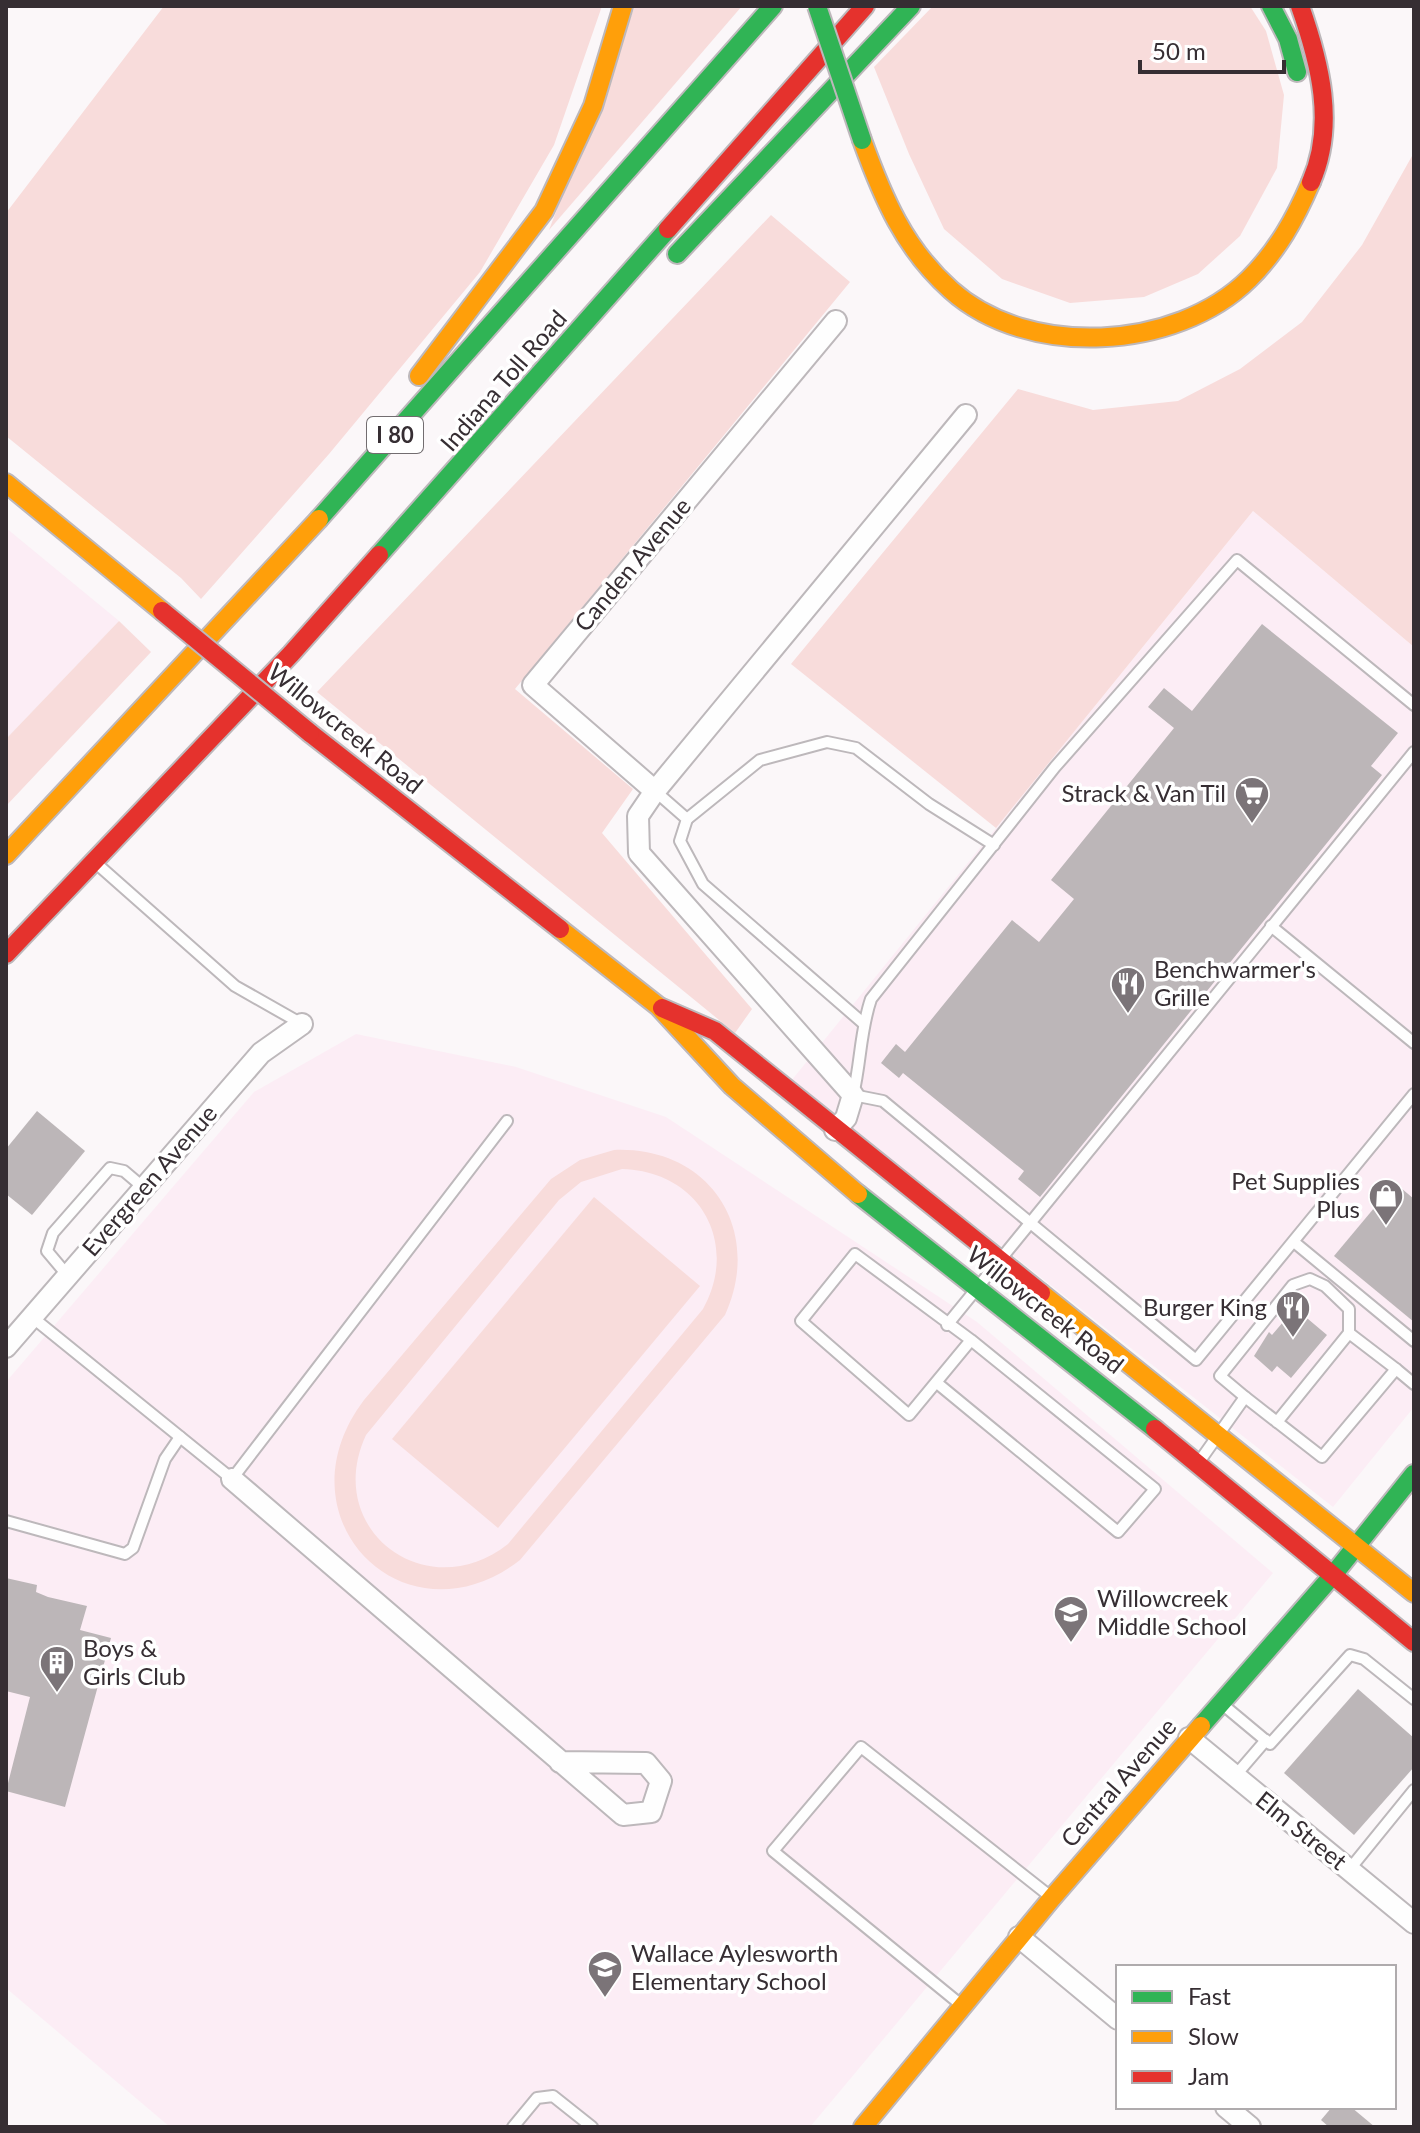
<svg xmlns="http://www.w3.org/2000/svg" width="1420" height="2133" font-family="Lato,sans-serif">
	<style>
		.built { fill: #fcedf5 }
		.green { fill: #f8dcdb; fill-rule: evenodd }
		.building { fill: #bcb6b8 }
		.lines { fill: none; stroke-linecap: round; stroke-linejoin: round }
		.lane-casing { stroke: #bdb8bb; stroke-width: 14 }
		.street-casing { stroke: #bdb8bb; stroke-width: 24 }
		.fast-casing { stroke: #bdb8bb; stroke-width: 22 }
		.slow-casing { stroke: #bdb8bb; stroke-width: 22 }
		.jam-casing { stroke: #bdb8bb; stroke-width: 22 }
		.lane { stroke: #fefefe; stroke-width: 10 }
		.street { stroke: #fefefe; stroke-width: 20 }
		.fast { stroke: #30b455; stroke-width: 18 }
		.slow { stroke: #ff9f0a; stroke-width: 18 }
		.jam { stroke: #e5322d; stroke-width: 18 }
		.fast-bridge-casing { stroke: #bdb8bb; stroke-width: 22; stroke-linecap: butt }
		.jam-bridge-casing { stroke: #bdb8bb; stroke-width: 22; stroke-linecap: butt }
		.fast-bridge { stroke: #30b455; stroke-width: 18 }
		.jam-bridge { stroke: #e5322d; stroke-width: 18 }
		.labels { text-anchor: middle; stroke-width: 7; stroke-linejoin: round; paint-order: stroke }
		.shield { fill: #fff; stroke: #726d70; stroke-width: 2 }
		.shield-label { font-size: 22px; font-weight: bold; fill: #362e33 }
		.street-label { font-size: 24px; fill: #362e33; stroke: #fff }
		.poi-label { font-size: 24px; fill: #362e33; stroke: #fff; text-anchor: start }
	</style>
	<rect width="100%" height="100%" fill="#fbf7f9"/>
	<g class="built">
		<polygon points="1253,511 1414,647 1414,1407 1333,1507 791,1081"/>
		<polygon points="6,528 119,621 6,739"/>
		<polygon points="356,1034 516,1067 666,1117 977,1322 1273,1573 810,2127 170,2127 6,1988 6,1382 254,1092"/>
	</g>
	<g class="green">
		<polygon points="164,6 602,6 554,145 480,272 329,454 201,599 181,578 6,436 6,213"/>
		<polygon points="635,6 742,6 549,230"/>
		<polygon points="933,6 1250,6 1266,31 1284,95 1277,168 1240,236 1198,274 1144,297 1070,303 1002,279 944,229 909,154 874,67"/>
		<polygon points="1414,145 1414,647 1253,511 996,828 791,664 1018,389 1093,410 1178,401 1240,369 1302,322 1362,245 1412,156"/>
		<polygon points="771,215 850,282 515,689 633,789 602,833 752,1009 735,1033 317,692"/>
		<polygon points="119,621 151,652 6,806 6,739"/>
		<path d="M614,1150C709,1146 764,1229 725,1315L520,1560C405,1649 275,1518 364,1400L551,1179L580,1160ZM622,1169C699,1171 740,1242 703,1309L508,1544C427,1608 322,1530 366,1435L559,1200L581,1182Z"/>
		<polygon points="594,1197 700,1286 498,1528 392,1439"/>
	</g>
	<g class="building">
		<polygon points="1262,624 1398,733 1371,766 1382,775 1040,1197 1018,1179 1024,1171 903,1073 899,1078 881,1063 896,1044 905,1052 1012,920 1039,942 1074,899 1051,880 1174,728 1148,707 1164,688 1192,711"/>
		<polygon points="37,1111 85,1151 32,1215 6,1194 6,1149"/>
		<polygon points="1395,1183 1414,1199 1414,1322 1334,1256"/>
		<polygon points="1295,1308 1327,1335 1291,1378 1277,1366 1272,1372 1254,1356 1269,1332 1272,1335"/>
		<polygon points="6,1578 37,1585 36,1592 48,1597 87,1606 80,1630 111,1638 65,1807 6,1791 30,1697 6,1691"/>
		<polygon points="1358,1689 1414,1738 1414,1767 1354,1835 1284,1773"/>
		<polygon points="1332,2107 1351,2107 1375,2127 1329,2127 1321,2120"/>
	</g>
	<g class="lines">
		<defs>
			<g id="lane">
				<path d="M1414,705L1237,560L1055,767L871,999C860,1031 861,1062 853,1095L883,1101L1196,1360L1414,1094"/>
				<polyline points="655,791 687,819 680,841 703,884 863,1023"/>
				<polyline points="687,819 760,760 827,742 856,748 929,804 994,845"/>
				<polyline points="97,864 235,986 302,1024"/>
				<polyline points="1271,926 1414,1043"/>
				<polyline points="1294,1242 1414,1341"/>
				<polyline points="68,1276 47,1251 53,1233 110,1168 124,1171 144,1188"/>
				<polyline points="32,1317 232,1479 507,1121"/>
				<polyline points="947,1325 1414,752"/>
				<polyline points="1349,1333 1396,1369"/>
				<polyline points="937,1383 1118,1532 1155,1489 971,1340 855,1254 801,1321 909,1415 971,1340"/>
				<polyline points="1245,1397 1220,1376 1293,1285 1310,1279 1325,1286 1349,1309 1349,1333 1277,1422"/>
				<polyline points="1199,1462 1245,1397 1322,1457 1396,1369 1414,1384"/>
				<polyline points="6,1521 125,1554 133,1548 165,1459 180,1437"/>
				<polyline points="1222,1704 1270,1744 1350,1655 1364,1659 1414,1699"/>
				<polyline points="1235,1776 1266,1740"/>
				<polyline points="1349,1870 1414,1790"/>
				<polyline points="960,2004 773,1851 861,1747 1051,1897"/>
				<polyline points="513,2127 537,2098 553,2096 592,2127"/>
			</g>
			<g id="street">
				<polyline points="655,791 533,685 836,321"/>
				<polyline points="835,1130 846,1118 853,1095 639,853 638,816 655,791 966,415"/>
				<polyline points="6,1347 261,1053 302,1024"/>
				<polyline points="232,1479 623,1815 651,1812 661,1781 646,1763 560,1762"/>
				<polyline points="1189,1738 1414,1923"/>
				<polyline points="1019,1937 1118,2019"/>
				<polyline points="1226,2107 1250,2127"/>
			</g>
			<g id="fast">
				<polyline points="1271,6 1288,39 1297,72"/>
				<polyline points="677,254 911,6"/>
				<polyline points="319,519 773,6"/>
				<polyline points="379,555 668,229"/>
				<polyline points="858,1194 1155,1429"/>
				<polyline points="1201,1726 1333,1575 1414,1474"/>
			</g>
			<g id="slow">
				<path d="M862,140C883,198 904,248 951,290C1028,359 1176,351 1249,279C1278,250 1295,219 1311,182"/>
				<polyline points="419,376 544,211 593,106 623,6"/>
				<polyline points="6,483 162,611"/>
				<polyline points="6,855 319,519"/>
				<polyline points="560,929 658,1006 732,1086 858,1194"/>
				<polyline points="1041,1293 1414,1593"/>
				<polyline points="863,2127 1052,1898 1201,1726"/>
			</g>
			<g id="jam">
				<path d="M1300,6C1320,63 1336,125 1311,182"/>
				<polyline points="668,229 865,6"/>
				<polyline points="310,733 560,929"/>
				<polyline points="6,954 291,654 379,555"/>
				<polyline points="662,1008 715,1031 1041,1293"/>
				<polyline points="1155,1429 1414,1642"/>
			</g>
		</defs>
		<use href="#lane" class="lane-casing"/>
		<use href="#street" class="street-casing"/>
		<use href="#fast" class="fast-casing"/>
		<use href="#slow" class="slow-casing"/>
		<use href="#jam" class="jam-casing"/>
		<use href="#lane" class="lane"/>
		<use href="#street" class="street"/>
		<use href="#fast" class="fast"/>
		<use href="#slow" class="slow"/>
		<use href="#jam" class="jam"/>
		<defs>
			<polyline id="fast-bridge" points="817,6 862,140"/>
			<polyline id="jam-bridge" points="162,611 310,733"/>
		</defs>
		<use href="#fast-bridge" class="fast-bridge-casing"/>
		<use href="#jam-bridge" class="jam-bridge-casing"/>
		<use href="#fast-bridge" class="fast-bridge"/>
		<use href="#jam-bridge" class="jam-bridge"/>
	</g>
	<defs>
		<symbol id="supermarket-pin" viewBox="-11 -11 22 30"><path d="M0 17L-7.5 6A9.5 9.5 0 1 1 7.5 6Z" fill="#7b7478" stroke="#fff"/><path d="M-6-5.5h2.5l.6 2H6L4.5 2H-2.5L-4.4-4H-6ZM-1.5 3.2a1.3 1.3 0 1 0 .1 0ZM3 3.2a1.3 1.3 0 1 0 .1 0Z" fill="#fff"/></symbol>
		<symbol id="restaurant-pin" viewBox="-11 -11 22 30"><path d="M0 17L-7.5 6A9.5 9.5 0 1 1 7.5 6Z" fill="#7b7478" stroke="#fff"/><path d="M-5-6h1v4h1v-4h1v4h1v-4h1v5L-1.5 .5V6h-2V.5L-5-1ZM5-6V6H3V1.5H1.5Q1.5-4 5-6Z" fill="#fff"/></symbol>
		<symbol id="shop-pin" viewBox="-11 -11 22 30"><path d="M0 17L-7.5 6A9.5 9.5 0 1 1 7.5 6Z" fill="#7b7478" stroke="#fff"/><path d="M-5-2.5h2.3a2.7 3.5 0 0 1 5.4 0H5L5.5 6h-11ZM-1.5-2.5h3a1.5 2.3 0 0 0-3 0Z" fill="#fff"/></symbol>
		<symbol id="school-pin" viewBox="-11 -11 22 30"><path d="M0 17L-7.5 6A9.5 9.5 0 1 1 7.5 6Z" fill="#7b7478" stroke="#fff"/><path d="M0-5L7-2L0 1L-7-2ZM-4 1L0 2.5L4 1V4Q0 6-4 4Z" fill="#fff"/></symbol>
		<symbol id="building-pin" viewBox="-11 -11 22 30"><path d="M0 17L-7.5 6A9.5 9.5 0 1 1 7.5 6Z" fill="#7b7478" stroke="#fff"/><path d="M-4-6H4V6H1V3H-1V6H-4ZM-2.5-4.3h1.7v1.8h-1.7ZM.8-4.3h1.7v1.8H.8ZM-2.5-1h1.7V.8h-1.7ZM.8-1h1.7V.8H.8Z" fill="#fff"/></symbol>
	</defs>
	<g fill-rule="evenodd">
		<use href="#supermarket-pin" x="1232" y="774" width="40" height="54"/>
		<use href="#restaurant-pin" x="1108" y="964" width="40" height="54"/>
		<use href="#shop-pin" x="1366" y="1176" width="40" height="54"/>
		<use href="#restaurant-pin" x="1273" y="1288" width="40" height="54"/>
		<use href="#school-pin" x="1051" y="1593" width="40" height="54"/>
		<use href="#building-pin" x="37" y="1643" width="40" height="54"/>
		<use href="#school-pin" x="585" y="1948" width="40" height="54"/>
	</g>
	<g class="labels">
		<rect class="shield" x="367" y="417" width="56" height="36" rx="6"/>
		<g class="shield-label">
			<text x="395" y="443">I 80</text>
		</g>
		<g class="street-label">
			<text transform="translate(504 381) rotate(-49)" y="8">Indiana Toll Road</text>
			<text transform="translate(633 565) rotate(-50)" y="8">Canden Avenue</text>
			<text transform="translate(345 729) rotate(39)" y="8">Willowcreek Road</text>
			<text transform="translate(150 1181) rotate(-49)" y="8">Evergreen Avenue</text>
			<text transform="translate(1045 1310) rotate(38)" y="8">Willowcreek Road</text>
			<text transform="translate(1119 1783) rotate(-49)" y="8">Central Avenue</text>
			<text transform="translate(1301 1831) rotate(39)" y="8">Elm Street</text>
		</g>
		<g class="poi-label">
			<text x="1226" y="802" text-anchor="end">Strack &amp; Van Til</text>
			<text x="1154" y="978">Benchwarmer's<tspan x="1154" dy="28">Grille</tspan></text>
			<text x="1360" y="1190" text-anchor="end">Pet Supplies<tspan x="1360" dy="28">Plus</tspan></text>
			<text x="1267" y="1316" text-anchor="end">Burger King</text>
			<text x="1097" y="1607">Willowcreek<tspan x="1097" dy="28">Middle School</tspan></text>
			<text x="83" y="1657">Boys &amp;<tspan x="83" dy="28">Girls Club</tspan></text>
			<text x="631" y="1962">Wallace Aylesworth<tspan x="631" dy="28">Elementary School</tspan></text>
		</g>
	</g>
	<rect width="1420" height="2133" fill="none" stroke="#362e33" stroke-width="16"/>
	<rect x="1116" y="1965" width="280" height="144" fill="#ffffff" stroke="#afabad" stroke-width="2"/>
	<rect x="1132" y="1991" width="40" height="12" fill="#30b455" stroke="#afabad" stroke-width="2"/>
	<text x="1188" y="2005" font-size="24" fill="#362e33">Fast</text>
	<rect x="1132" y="2031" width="40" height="12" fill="#ff9f0a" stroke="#afabad" stroke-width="2"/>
	<text x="1188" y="2045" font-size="24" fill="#362e33">Slow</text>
	<rect x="1132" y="2071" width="40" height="12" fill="#e5322d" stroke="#afabad" stroke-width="2"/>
	<text x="1188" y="2085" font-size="24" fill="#362e33">Jam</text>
	<path d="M1140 60v12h144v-12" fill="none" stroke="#362e33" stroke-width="4"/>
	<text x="1152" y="60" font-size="24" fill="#362e33" stroke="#ffffff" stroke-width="6" paint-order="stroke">50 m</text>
</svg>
